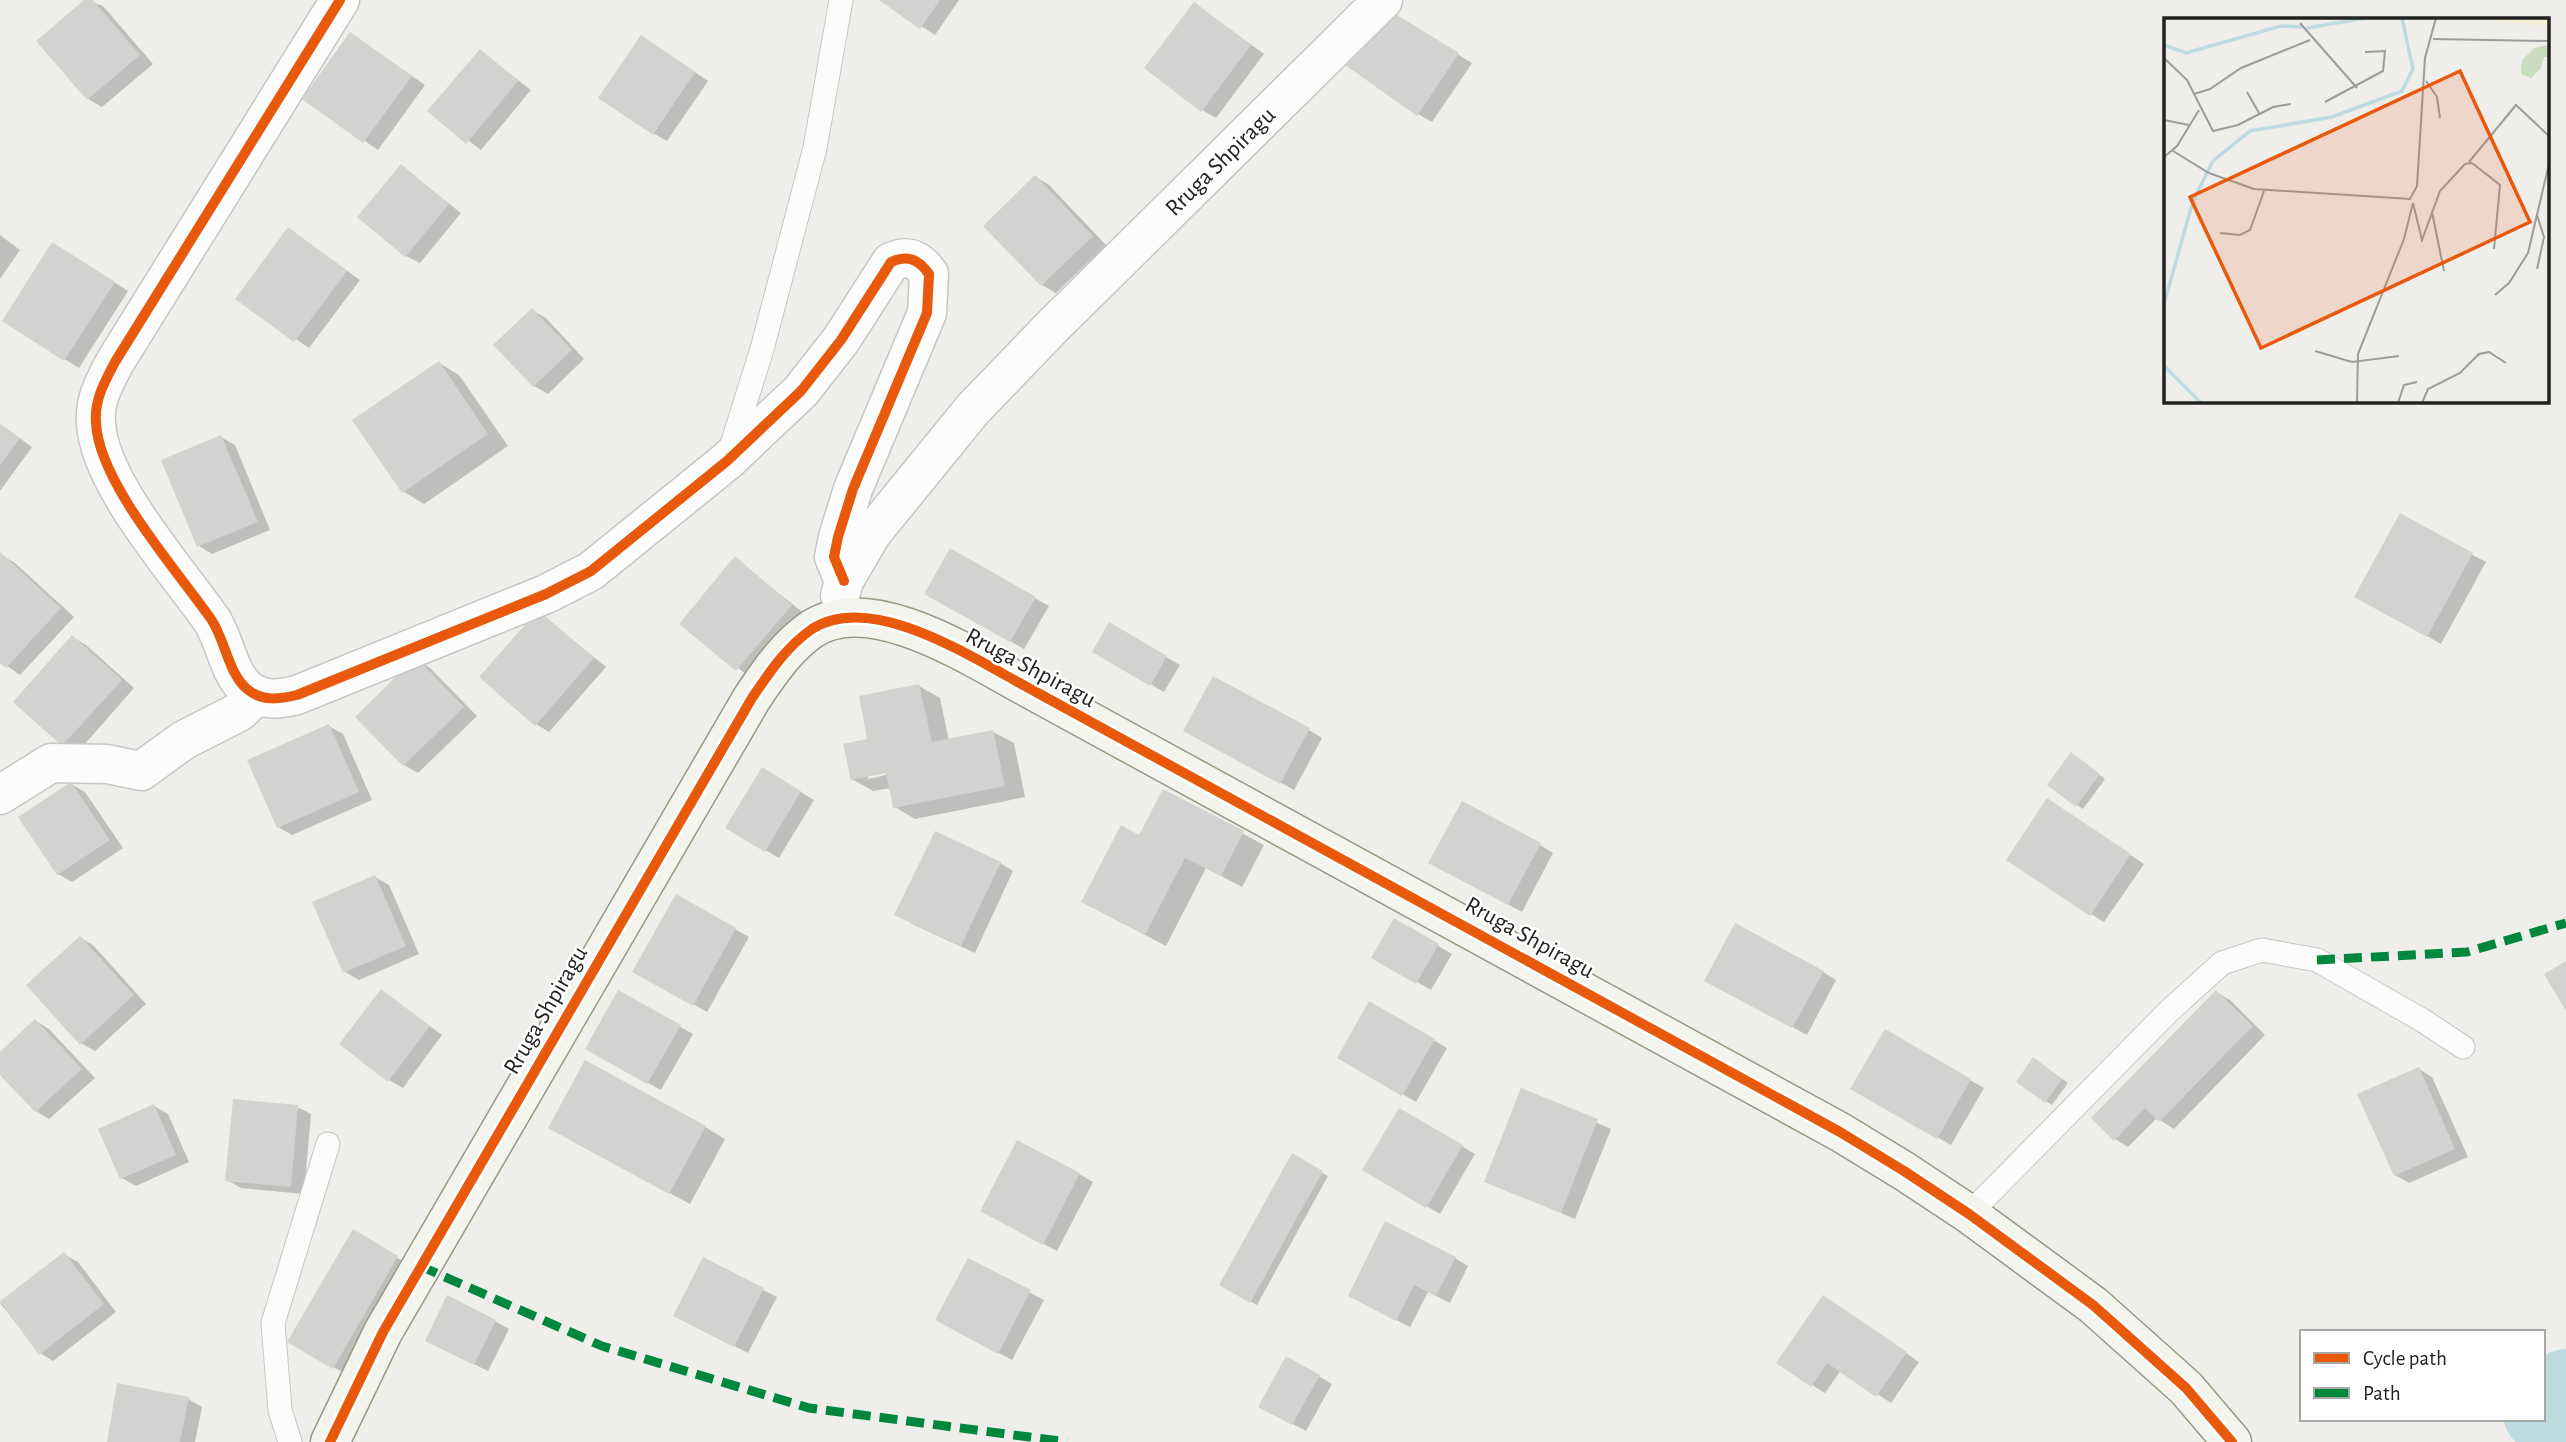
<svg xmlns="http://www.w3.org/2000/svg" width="2566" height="1442" font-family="'Alegreya Sans',sans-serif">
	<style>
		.shadow { fill: #0003; fill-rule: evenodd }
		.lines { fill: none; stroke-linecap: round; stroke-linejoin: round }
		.river { stroke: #bfdae1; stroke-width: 80 }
		.building { fill: #d4d2d0 }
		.lane-casing { stroke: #c7c6c5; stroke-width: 25 }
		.street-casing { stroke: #c7c6c5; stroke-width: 41 }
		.secondary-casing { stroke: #979982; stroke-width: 41 }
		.lane { stroke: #fdfcfc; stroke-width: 23 }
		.street { stroke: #fdfcfc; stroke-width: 38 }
		.secondary { stroke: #f3f4ed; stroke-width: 38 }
		.quiet { stroke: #00873e; stroke-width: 9; stroke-dasharray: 18 9; stroke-linecap: butt }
		.cycleway-casing { stroke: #fff; stroke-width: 15 }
		.cycleway { stroke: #e8590c; stroke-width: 10 }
		.labels { text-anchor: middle; stroke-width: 5; stroke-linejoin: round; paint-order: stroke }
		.street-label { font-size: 24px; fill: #222; stroke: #fff }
		.inset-river { fill: none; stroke: #bfdae1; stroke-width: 3.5 }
		.inset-road { fill: none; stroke: #9d9c9b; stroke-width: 2 }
		.view { fill: #e8590c; fill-opacity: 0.15; stroke: #e8590c; stroke-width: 3.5 }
		.inset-edge { fill: none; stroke: #222; stroke-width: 3.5 }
	</style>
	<rect width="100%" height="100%" fill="#efeeeb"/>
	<g class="shadow">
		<polygon points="87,0 103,6 153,64 102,107 88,99"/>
		<polygon points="882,0 959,0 935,35"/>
		<polygon points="1195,4 1264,54 1216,118 1202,110"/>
		<polygon points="1393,15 1472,63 1432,122 1418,114"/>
		<polygon points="351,34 425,85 378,150 304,99"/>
		<polygon points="655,45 708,81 667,141 653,133"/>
		<polygon points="480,51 531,90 481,150 430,111"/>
		<polygon points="401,166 461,213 420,263 406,256"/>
		<polygon points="1036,177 1049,185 1106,245 1056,293 1042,285"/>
		<polygon points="289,229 360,280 309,348 237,299"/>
		<polygon points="0,235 20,250 0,279"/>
		<polygon points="66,252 128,291 79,368 4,321"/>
		<polygon points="532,310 546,318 584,359 548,394 534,386"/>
		<polygon points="439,363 459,375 508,446 424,504 404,492 355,421"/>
		<polygon points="0,424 32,447 0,491"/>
		<polygon points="221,437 235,445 270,530 212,554 199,546"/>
		<polygon points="2401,516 2486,562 2441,644 2357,596"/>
		<polygon points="950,551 1049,606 1024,649 927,594"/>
		<polygon points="1,555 15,563 74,617 20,675 0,661"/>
		<polygon points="735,559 805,614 751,678 681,624"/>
		<polygon points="538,612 606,667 549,732 536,724"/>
		<polygon points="1109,624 1180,665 1164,692 1094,651"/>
		<polygon points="72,637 86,645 134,688 77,753 63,745"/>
		<polygon points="417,660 430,668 477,716 418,773 404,765 358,717"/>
		<path d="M919,686L940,698L949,741L993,732L1014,743L1025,797L915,819L895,807L891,788L873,791L852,779L869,740ZM894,770L895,773L868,779V775Z"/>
		<polygon points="329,726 343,734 372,800 292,835 278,827"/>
		<polygon points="1309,730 1322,738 1294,790 1199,738"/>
		<polygon points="2078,758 2105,779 2083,809 2077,805"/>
		<polygon points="763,769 814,800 779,858 728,828"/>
		<polygon points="71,784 85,792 123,848 72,882 58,874 20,818"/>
		<polygon points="1163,791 1264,845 1242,887 1206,868 1166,946 1103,913"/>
		<polygon points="2062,809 2144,864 2104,922 2091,914"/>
		<polygon points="1540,845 1553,853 1522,912 1444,870"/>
		<polygon points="1000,863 1013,871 975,953 910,923"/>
		<polygon points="375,877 389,885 419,954 359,980 345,972"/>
		<polygon points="677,896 749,937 707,1012 635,971"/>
		<polygon points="1395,921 1452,954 1431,990 1374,957"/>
		<polygon points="81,938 94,946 146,1004 95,1051 81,1043"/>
		<polygon points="1823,972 1836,980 1807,1035 1720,988"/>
		<polygon points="381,991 442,1035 403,1088 389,1080"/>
		<polygon points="619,992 693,1034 661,1090 587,1049"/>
		<polygon points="2216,992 2230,1000 2265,1035 2174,1129 2157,1118 2128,1147 2115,1139"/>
		<polygon points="1370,1003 1447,1048 1416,1102 1339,1057"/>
		<polygon points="36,1021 49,1029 95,1078 49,1119 36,1111 0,1072 0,1054"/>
		<polygon points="1885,1032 1984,1088 1951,1145 1853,1088"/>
		<polygon points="2040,1063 2068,1083 2052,1105 2046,1101"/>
		<polygon points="2419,1069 2432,1077 2468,1157 2409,1183 2395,1175"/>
		<polygon points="1522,1090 1611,1129 1575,1219 1486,1181"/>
		<polygon points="154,1106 168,1114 189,1162 136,1186 122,1178"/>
		<polygon points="297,1107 311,1114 304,1194 241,1188 227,1180"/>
		<polygon points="1400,1110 1475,1154 1440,1214 1365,1170"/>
		<polygon points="705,1127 725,1139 690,1204 570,1140"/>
		<polygon points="1293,1155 1328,1176 1257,1305 1221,1285"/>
		<polygon points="1079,1174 1093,1182 1057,1251 996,1219"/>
		<polygon points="353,1232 411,1266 347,1375 289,1341"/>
		<polygon points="64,1254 78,1262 116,1312 53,1361 40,1353 0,1303"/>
		<polygon points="1455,1258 1468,1266 1450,1303 1428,1292 1410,1327 1364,1303"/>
		<polygon points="968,1260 1044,1300 1012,1360 950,1327"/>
		<polygon points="763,1290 777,1297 748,1353 689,1323"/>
		<polygon points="1837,1305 1919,1362 1891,1403 1841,1370 1825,1393 1812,1385"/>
		<polygon points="495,1321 509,1329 488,1371 441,1348"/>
		<polygon points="1287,1358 1332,1384 1306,1431 1260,1406"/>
		<polygon points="188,1399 202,1407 195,1442 108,1442"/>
	</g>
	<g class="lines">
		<polyline class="river" points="2543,1413 2566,1389"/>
	</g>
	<g class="building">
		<polygon points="84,0 93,0 140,55 87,100 36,41"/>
		<polygon points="879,0 940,0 920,29"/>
		<polygon points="1194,2 1251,45 1201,112 1144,68"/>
		<polygon points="1392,12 1459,53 1417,116 1341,62"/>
		<polygon points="350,32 412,76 363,143 302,99"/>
		<polygon points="641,35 695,72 653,135 598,98"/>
		<polygon points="480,49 518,81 466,144 427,111"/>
		<polygon points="401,164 449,204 405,257 357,217"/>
		<polygon points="1035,175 1093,236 1041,286 983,226"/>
		<polygon points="288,227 347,271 294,342 235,299"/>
		<polygon points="52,242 115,282 64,361 2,321"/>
		<polygon points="532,308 572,350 533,387 493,345"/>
		<polygon points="439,361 488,434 402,493 352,420"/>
		<polygon points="0,424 20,438 0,465"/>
		<polygon points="221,435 258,522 197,547 161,460"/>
		<polygon points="2400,513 2473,553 2427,637 2354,597"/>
		<polygon points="950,548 1036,597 1010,642 924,594"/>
		<polygon points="0,552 61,608 6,668 0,663"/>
		<polygon points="735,556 792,605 736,671 679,624"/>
		<polygon points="538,610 594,658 535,726 479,677"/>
		<polygon points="1109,622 1167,656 1150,686 1092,652"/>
		<polygon points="72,635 122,680 62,746 13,702"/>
		<polygon points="416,657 464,707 403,766 355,717"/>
		<polygon points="1213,676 1310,728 1280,784 1183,731"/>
		<polygon points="919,684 932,742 993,730 1005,786 893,808 886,773 851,780 843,744 867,739 859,696"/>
		<polygon points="329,724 359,792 277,828 247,760"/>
		<polygon points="2071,752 2100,774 2076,807 2047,785"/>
		<polygon points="762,767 801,791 765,852 725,828"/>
		<polygon points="71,782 110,840 57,875 18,817"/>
		<polygon points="1163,789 1244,831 1221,876 1185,858 1145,935 1081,902 1121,825 1139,835"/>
		<polygon points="2047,798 2131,854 2090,916 2006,860"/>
		<polygon points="1462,801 1541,843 1508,905 1428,863"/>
		<polygon points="935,831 1001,862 961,946 894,915"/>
		<polygon points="375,875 406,946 343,973 312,902"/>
		<polygon points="676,894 736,928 693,1006 632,972"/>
		<polygon points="1394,918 1439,944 1416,984 1371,958"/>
		<polygon points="1735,923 1824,971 1792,1028 1704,981"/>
		<polygon points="80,936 134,995 80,1045 26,985"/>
		<polygon points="2566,961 2566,1011 2544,974"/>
		<polygon points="381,989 430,1026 388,1082 339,1044"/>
		<polygon points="618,990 681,1025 647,1084 585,1049"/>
		<polygon points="2216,990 2253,1026 2159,1122 2145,1108 2114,1141 2091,1118"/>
		<polygon points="1369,1001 1435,1039 1402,1096 1337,1058"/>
		<polygon points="35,1019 82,1069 35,1112 0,1075 0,1052"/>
		<polygon points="1885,1029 1971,1079 1937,1139 1850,1089"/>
		<polygon points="2033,1057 2062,1079 2045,1103 2016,1082"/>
		<polygon points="585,1060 706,1126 669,1194 548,1128"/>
		<polygon points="2419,1067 2455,1149 2394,1176 2357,1094"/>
		<polygon points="1521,1088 1598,1119 1561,1213 1484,1182"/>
		<polygon points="233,1099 298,1105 291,1187 225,1181"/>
		<polygon points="154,1104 176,1155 120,1179 98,1129"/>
		<polygon points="1399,1108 1463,1145 1426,1208 1362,1170"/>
		<polygon points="1017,1140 1080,1173 1043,1245 980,1211"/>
		<polygon points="1292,1153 1323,1171 1250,1303 1219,1285"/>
		<polygon points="1385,1221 1456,1257 1436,1296 1414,1285 1396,1321 1348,1296"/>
		<polygon points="353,1229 398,1256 333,1369 287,1342"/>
		<polygon points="64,1252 104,1304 39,1355 0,1301"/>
		<polygon points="703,1257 764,1288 734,1347 673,1316"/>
		<polygon points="968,1258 1031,1290 998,1354 935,1320"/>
		<polygon points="447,1295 496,1320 474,1365 425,1341"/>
		<polygon points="1823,1295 1907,1352 1876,1397 1827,1363 1811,1387 1776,1363"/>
		<polygon points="1286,1356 1320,1375 1292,1425 1258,1407"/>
		<polygon points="117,1383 189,1397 180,1442 107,1442"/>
	</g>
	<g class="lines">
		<defs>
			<g id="lane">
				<polyline points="730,451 762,349 815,148 841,0"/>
				<polyline points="1969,1214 2169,1011 2222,963 2262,950 2317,960 2422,1020 2463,1047"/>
				<polyline points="290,1442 280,1410 273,1323 328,1144"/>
			</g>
			<g id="street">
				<path d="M340,0L115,362C105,381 94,400 96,423C99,483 176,569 211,619C225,639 228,673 247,689C262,702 280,699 297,695L546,594L591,571L727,461L801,391L841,340L891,262C908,254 919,260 929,274L927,313L853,489L838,537L834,557L844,581"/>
				<path id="s1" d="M840,596L844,581L872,533L973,409L1051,328L1383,0"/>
				<polyline points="0,795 51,763 107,764 141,771 184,740 239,712 257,695"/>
			</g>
			<path id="secondary" d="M330,1442L383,1332L752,698C769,673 786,647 812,629C874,589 980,663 1036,692L1840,1132L1904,1171L1969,1214L2093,1305L2186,1388L2232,1442"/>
		</defs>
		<use href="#lane" class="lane-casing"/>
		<use href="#street" class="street-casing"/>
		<use href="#secondary" class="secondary-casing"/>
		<use href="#lane" class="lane"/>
		<use href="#street" class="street"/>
		<use href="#secondary" class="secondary"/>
		<g class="quiet">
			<polyline points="2317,960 2467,952 2566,923"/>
			<polyline points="420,1266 602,1346 809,1408 1067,1442"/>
		</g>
		<defs>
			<g id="cycleway">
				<path d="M340,0L115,362C105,381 94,400 96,423C99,483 176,569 211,619C225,639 228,673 247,689C262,702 280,699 297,695L546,594L591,571L727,461L801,391L841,340L891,262C908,254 919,260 929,274L927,313L853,489L838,537L834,557L844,581"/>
				<path d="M330,1442L383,1332L752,698C769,673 786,647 812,629C874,589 980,663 1036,692L1840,1132L1904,1171L1969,1214L2093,1305L2186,1388L2232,1442"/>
			</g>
		</defs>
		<use href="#cycleway" class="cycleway-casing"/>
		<use href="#cycleway" class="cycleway"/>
	</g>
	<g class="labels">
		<g class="street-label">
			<text dy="8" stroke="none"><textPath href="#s1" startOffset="581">Rruga Shpiragu</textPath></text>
			<text transform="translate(1031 667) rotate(28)" y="8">Rruga Shpiragu</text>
			<text transform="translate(1530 937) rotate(29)" y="8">Rruga Shpiragu</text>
			<text transform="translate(545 1010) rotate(-60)" y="8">Rruga Shpiragu</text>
		</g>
	</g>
	<g transform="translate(2164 18)">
		<rect width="385" height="385" fill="#efeeeb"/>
		<path d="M385,27V39H380L377,50L367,60L357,56L358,42L370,30Z" fill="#caddc1"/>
		<path d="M287,0H385V8L320,1Z" fill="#f6f0d1"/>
		<path class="inset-river" d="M143,10L201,0M0,27L22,35L117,8L138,9M0,286L29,183L49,143L86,113L168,99L238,73L249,51L238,0M0,348L37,385"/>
		<path class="inset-road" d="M136,5L193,70M269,21L385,23M0,40L23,62L49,113L74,107L109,89L127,86M262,63L273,79L276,100M83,74L95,95M30,76L46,71L77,50L146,22M161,84L219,53L221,33L201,34M0,102L25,107M9,133L45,155L90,171L246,181L253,168L261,40L272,0M0,139L13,128L35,92M305,144L352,87L385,118M249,185L258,222L276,173L301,146L308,145L336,167L330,231M268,194L280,253M373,197L380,219L373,251M56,215L76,217L86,212L100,173M331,277L345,265L364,235L385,146M151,333L188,344L235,338M193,385L194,336L240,221L249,185M234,385L240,367L253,364M258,385L264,371L296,355L315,336L325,334L342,345"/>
		<path class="view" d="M296,53L366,204L97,330L26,179Z"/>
		<rect width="385" height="385" class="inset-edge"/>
	</g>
	<rect x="2300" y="1330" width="245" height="91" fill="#ffffff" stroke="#a7a7a7" stroke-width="2"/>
	<rect x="2314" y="1353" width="35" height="10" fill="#e8590c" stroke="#a7a7a7" stroke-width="2"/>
	<text x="2363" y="1365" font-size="21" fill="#222222">Cycle path</text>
	<rect x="2314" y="1388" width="35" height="10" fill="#00873e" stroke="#a7a7a7" stroke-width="2"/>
	<text x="2363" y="1400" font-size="21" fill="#222222">Path</text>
</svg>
